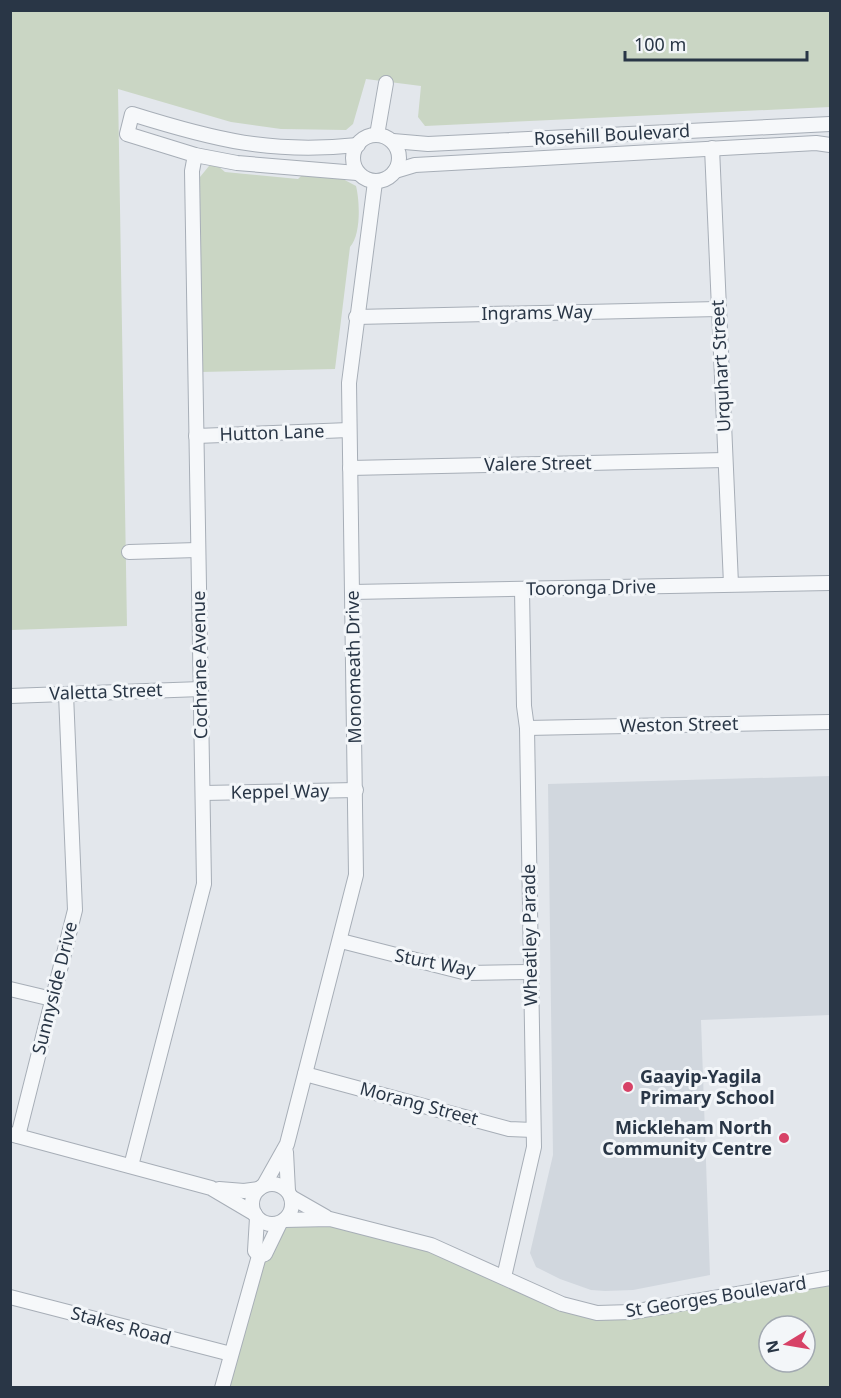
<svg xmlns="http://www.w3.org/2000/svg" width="841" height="1398" font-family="'Noto Sans',sans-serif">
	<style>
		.built { fill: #d1d7de }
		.green { fill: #cad6c4; fill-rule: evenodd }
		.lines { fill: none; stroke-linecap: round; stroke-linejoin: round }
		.minor-casing { stroke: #a7aeb7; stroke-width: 16 }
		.minor { stroke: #f6f8fa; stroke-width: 14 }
		.poi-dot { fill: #d74267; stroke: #f3f6f9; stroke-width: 2 }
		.labels { text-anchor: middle; stroke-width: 6; stroke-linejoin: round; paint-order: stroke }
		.street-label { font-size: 18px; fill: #293646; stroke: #f3f6f9 }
		.poi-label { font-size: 18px; font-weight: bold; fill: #293646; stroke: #f3f6f9; text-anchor: start }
	</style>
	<rect width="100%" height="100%" fill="#e3e7ec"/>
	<polygon class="built" points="830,776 830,1015 701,1020 710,1275 633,1290 605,1291 591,1290 560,1279 536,1267 530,1253 553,1155 548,784"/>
	<g class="green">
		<polygon points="10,11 830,11 830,107 425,126 418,117 421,86 366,79 353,124 346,130 281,129 231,122 118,89 127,626 11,630"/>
		<path d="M209,166H218L225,172L298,179L304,173L341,178L356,186C360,202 361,235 350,247L335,369L201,372L200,177Z"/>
		<path d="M301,1219L431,1245L597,1313L830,1278V1387L222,1388L259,1256L280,1223ZM769,1326H805V1362H769Z"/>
	</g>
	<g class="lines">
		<defs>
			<g id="minor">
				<circle cx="376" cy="158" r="23"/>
				<polyline points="377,135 386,83"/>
				<polyline points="393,141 428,144 830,124"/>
				<polyline points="712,148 731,584"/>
				<polyline points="395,171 415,165 816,143 830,145"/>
				<path d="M357,173L237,163L195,155L127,134L132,114C215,140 271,154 358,145"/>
				<polyline points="356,317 718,309"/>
				<polyline points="196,436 349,430"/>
				<polyline points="350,468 725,460"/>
				<polyline points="129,552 197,550"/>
				<polyline points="352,592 830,583"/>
				<polyline points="10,696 201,689"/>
				<polyline points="527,728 830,722"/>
				<polyline points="203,793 356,790"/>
				<polyline points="341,941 467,973 531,972"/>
				<polyline points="10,989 52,999"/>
				<polyline points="305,1074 509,1129 533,1130"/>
				<polyline points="10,1134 211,1188 255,1214"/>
				<polyline points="18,1136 75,910 66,694"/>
				<polyline points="286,1152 288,1191"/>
				<polyline points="131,1166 204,884 192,171 195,155"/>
				<circle cx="272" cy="1204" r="20"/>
				<polyline points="264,1185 287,1144 356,875 349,383 375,182"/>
				<polyline points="219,1189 244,1191 259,1189"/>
				<polyline points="291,1197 326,1217"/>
				<polyline points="284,1220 330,1219 431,1245 562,1304 597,1313 632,1312 830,1278"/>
				<polyline points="259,1256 265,1254 280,1223"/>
				<polyline points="504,1277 534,1147 527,728 524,706 522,590"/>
				<polyline points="10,1297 231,1354"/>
				<polyline points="222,1388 259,1256 255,1251 257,1218"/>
			</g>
		</defs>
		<use href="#minor" class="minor-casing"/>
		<use href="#minor" class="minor"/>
	</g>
	<g class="poi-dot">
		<circle cx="628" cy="1087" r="6"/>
		<circle cx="784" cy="1138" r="6"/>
	</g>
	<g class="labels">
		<g class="street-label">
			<text transform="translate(612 135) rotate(-3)" y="6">Rosehill Boulevard</text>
			<text transform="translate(537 313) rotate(-1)" y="6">Ingrams Way</text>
			<text transform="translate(721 366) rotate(-93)" y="6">Urquhart Street</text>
			<text transform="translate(272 433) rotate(-2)" y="6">Hutton Lane</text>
			<text transform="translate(538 464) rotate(-1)" y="6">Valere Street</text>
			<text transform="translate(591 588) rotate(-1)" y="6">Tooronga Drive</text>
			<text transform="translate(200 665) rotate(-91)" y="6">Cochrane Avenue</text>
			<text transform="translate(354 667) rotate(-91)" y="6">Monomeath Drive</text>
			<text transform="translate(106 692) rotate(-2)" y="6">Valetta Street</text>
			<text transform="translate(679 725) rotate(-1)" y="6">Weston Street</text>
			<text transform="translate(280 792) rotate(-1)" y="6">Keppel Way</text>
			<text transform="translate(530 935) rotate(-91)" y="6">Wheatley Parade</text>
			<text transform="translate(435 963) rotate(11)" y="6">Sturt Way</text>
			<text transform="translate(55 988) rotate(-76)" y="6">Sunnyside Drive</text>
			<text transform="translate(419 1104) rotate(15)" y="6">Morang Street</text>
			<text transform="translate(716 1297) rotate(-9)" y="6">St Georges Boulevard</text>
			<text transform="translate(121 1326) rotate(15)" y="6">Stakes Road</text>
		</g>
		<g class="poi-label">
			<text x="640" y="1083">Gaayip-Yagila<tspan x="640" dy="21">Primary School</tspan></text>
			<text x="772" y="1134" text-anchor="end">Mickleham North<tspan x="772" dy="21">Community Centre</tspan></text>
		</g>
	</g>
	<rect width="841" height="1398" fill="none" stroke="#293646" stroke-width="24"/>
	<g transform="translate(787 1344) rotate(259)"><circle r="28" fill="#f3f6f9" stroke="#a2a9b1" stroke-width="1.5"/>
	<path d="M0-4.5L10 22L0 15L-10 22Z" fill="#d74267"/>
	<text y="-9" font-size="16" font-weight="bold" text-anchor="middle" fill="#293646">N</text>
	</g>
	<path d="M625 51v9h182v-9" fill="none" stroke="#293646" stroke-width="3"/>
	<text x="634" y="51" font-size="18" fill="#293646" stroke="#f3f6f9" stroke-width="4.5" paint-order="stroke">100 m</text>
</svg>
